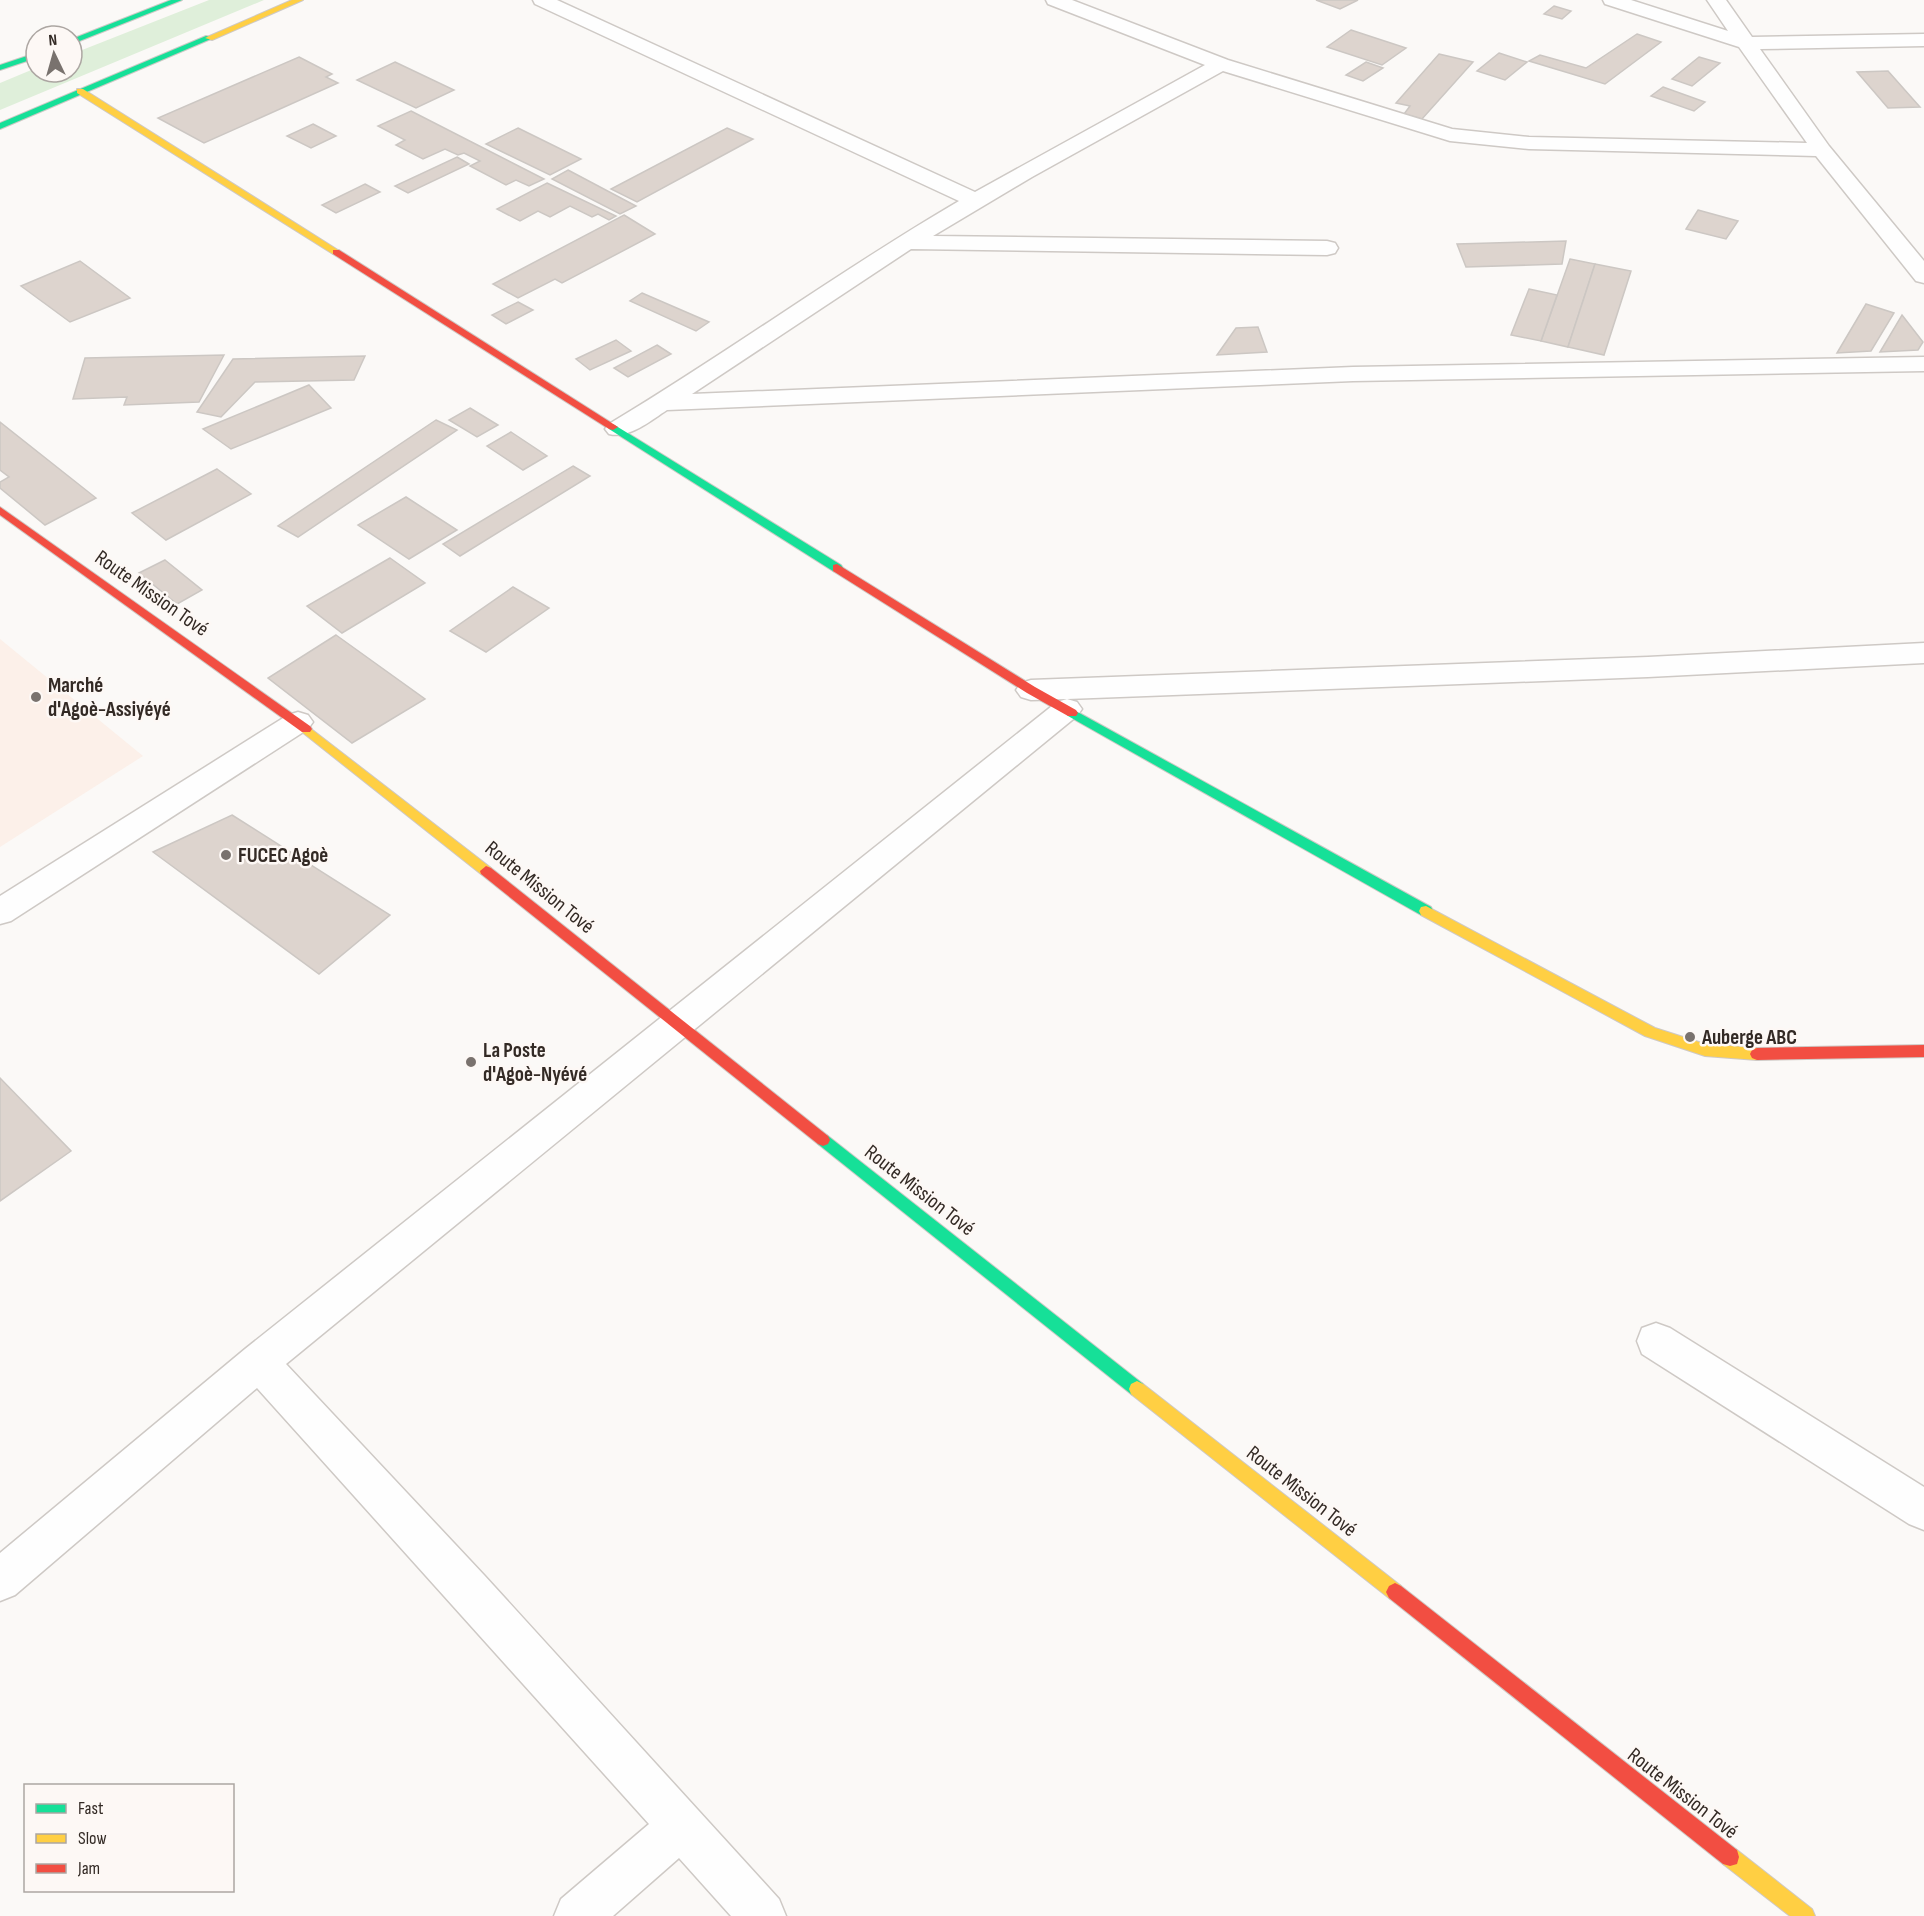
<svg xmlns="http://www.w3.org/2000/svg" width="1924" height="1916" font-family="'Sofia Sans Condensed',sans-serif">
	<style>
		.built { fill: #fcf0e9 }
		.green { fill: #dfefda }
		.building { fill: #ddd4ce; stroke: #ccc7c3; stroke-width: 1.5 }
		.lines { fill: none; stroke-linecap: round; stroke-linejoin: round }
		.street-casing { stroke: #cec9c5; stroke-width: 3 }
		.fast-casing { stroke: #cec9c5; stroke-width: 2 }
		.slow-casing { stroke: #cec9c5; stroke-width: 2 }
		.jam-casing { stroke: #cec9c5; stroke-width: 2 }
		.street { fill: #fefefe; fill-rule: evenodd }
		.fast { fill: #16e098; fill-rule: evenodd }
		.slow { fill: #ffcf43; fill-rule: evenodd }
		.jam { fill: #f24e42; fill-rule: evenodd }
		.poi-dot { fill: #79726e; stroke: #fdf8f5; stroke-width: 2 }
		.labels { text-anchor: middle; stroke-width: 5; stroke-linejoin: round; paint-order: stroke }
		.street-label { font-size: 21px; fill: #332a25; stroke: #fdf8f5 }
		.poi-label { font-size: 21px; font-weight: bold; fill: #332a25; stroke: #fdf8f5; text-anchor: start }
	</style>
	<rect width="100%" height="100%" fill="#fbf9f7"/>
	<polygon class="built" points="0,639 143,756 0,847"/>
	<polygon class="green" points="209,0 264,0 0,110 0,83 36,68 36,72 72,72 72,54"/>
	<g class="building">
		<polygon points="1316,0 1358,0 1340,9"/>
		<polygon points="1554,6 1571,11 1562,19 1544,14"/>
		<polygon points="1351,30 1406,48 1382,65 1327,47"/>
		<polygon points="1637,34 1661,42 1605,84 1529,61 1540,55 1586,68"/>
		<polygon points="1499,53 1527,62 1505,80 1477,71"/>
		<polygon points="1439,54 1473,62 1422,119 1404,114 1410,106 1396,103"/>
		<polygon points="299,57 332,74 326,77 338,83 204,143 158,118"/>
		<polygon points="1699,57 1720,63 1692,86 1672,79"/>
		<polygon points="395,62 454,90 416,108 357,80"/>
		<polygon points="1366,62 1383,68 1363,81 1346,75"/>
		<polygon points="1888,71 1920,107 1888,108 1857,72"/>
		<polygon points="1663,87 1705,102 1694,111 1651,96"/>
		<polygon points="411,111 544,179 529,186 516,180 506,185 470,166 480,161 464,153 458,155 445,149 423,159 396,145 405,140 378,126"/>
		<polygon points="313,124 336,136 311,148 287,136"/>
		<polygon points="518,128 581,159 550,175 486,144"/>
		<polygon points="727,128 753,139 637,202 611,189"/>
		<polygon points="457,157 469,164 408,193 395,186"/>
		<polygon points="568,170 636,206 620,214 552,179"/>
		<polygon points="547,183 616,216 609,220 598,214 592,217 570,206 550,217 538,211 520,221 497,209"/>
		<polygon points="365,184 380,192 336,213 322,205"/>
		<polygon points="1698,210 1738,221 1726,239 1686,229"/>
		<polygon points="624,215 655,234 562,283 555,279 518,298 493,284"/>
		<polygon points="1566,241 1562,264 1466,267 1457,244"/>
		<polygon points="1570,259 1595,264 1568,347 1541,341"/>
		<polygon points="80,261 130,298 70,322 21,286"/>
		<polygon points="1595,264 1631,271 1604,355 1568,347"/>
		<polygon points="1529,289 1557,295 1541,341 1511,335"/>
		<polygon points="642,293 709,322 696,331 630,301"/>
		<polygon points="518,302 533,310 506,324 492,315"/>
		<polygon points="1866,304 1894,313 1871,351 1837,353"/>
		<polygon points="1902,315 1923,342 1918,350 1880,352"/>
		<polygon points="1258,327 1267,352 1217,355 1236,328"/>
		<polygon points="616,340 631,351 590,370 576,359"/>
		<polygon points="657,345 671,354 628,377 614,368"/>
		<polygon points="224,355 199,402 124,405 127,397 73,399 85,358"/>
		<polygon points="365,356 354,380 255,382 221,417 197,412 233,359"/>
		<polygon points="309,385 331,408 231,449 203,429"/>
		<polygon points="470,408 498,425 477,437 449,420"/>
		<polygon points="436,420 457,430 298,537 278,526"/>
		<polygon points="0,422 96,498 45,525 0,488 0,482 9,477 0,470"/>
		<polygon points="511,432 547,456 523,470 487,446"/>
		<polygon points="573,466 590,476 460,556 443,544"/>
		<polygon points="217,469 251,494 166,540 132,513"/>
		<polygon points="406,497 457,530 409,559 358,525"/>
		<polygon points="390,558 425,583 342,633 307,606"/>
		<polygon points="165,560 202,590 177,604 139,573"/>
		<polygon points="513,587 549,608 486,652 450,631"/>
		<polygon points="336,635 425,699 352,743 268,678"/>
		<polygon points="232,815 390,915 319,974 153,852"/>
		<polygon points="0,1078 71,1151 0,1201"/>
	</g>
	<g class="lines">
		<defs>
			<g id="street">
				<path d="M533,0H557L975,192L1205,65L1048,4L1046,0H1072L1228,60L1452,129L1529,137L1807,143L1739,47L1605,4L1603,0H1631L1728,31L1707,0H1726L1752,37L1924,34V46L1760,49L1829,146L1924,261V283L1916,281L1816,156L1529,149L1450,141L1223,71L1032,177L933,236L1327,241L1335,243L1338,248L1335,253L1327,255L911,249L692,394L1353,367L1924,357V371L1353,381L667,410C650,421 629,439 609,434L605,429L609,424C728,353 839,271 959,201L535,4Z"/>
				<polygon points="1924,643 1924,663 1648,677 1067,699 1077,702 1082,709 1077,716 286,1364 484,1575 779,1899 786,1916 731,1916 679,1858 613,1916 554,1916 561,1899 649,1824 257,1388 15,1595 0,1601 0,1553 245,1349 1057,702 1067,699 1031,700 1021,697 1016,690 1021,683 1031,680 1648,657"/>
				<polygon points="298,712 308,715 313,722 308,729 11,921 0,924 0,896 288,715"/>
				<polygon points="1656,1323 1670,1328 1924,1487 1924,1530 1909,1524 1642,1354 1637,1341 1642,1328"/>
			</g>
			<g id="fast">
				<polygon points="171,0 182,0 72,44 72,39"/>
				<polygon points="206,36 213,38 0,129 0,123"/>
				<polygon points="36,53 36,58 0,70 0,65"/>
				<polygon points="613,424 841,565 843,568 837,572 833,571 609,429 608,427"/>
				<polygon points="1072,709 1431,907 1433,911 1431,915 1421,915 1068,716 1066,713 1068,710"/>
				<polygon points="823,1134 828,1136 1143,1384 1145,1389 1143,1394 1137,1397 1131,1394 818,1144 816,1140 818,1136"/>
			</g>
			<g id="slow">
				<polygon points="292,0 303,0 212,40 205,38"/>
				<polygon points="77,89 83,89 341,252 333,254 77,93"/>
				<polygon points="306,725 491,868 492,871 491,874 481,874 302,732 300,729 302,726"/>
				<polygon points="1426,906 1655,1028 1705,1044 1757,1048 1762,1050 1764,1054 1762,1058 1757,1060 1705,1056 1645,1036 1421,915 1419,911 1421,907"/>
				<polygon points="1137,1381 1143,1384 1401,1586 1404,1592 1401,1598 1395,1601 1389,1598 1131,1394 1129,1389 1131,1384"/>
				<polygon points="1730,1848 1737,1850 1812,1909 1815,1916 1790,1916 1723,1864 1721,1857 1723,1850"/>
			</g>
			<g id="jam">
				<polygon points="333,250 339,250 618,427 613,430 609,429 333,254"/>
				<polygon points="0,507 310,726 312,729 310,732 302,732 0,515"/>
				<polygon points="837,564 1035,687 1076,710 1078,713 1076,716 1068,716 1027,693 833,571 833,565"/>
				<polygon points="486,866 491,868 828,1136 830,1140 828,1144 823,1146 818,1144 481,874 480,871"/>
				<polygon points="1924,1045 1924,1057 1757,1060 1752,1058 1750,1054 1752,1050 1757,1048"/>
				<polygon points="1395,1583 1401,1586 1737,1850 1739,1857 1737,1864 1730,1866 1723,1864 1389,1598 1386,1592 1389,1586"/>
			</g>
		</defs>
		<use href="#street" class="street-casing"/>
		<use href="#fast" class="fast-casing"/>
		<use href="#slow" class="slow-casing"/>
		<use href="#jam" class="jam-casing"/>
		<use href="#street" class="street"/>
		<use href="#fast" class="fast"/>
		<use href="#slow" class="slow"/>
		<use href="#jam" class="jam"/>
	</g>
	<g class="poi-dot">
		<circle cx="36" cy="697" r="6"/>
		<circle cx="226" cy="855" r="6"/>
		<circle cx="1690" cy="1037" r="6"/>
		<circle cx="471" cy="1062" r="6"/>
	</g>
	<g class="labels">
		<g class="street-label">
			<text transform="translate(152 593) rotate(35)" y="7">Route Mission Tové</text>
			<text transform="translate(540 887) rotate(39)" y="7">Route Mission Tové</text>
			<text transform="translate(920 1190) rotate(38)" y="7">Route Mission Tové</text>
			<text transform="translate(1302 1491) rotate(38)" y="7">Route Mission Tové</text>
			<text transform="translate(1683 1793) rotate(38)" y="7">Route Mission Tové</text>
		</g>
		<g class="poi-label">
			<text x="48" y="692">Marché<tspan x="48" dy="24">d'Agoè-Assiyéyé</tspan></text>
			<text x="238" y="862">FUCEC Agoè</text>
			<text x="1702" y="1044">Auberge ABC</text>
			<text x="483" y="1057">La Poste<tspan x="483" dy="24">d'Agoè-Nyévé</tspan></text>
		</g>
	</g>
	<rect x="24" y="1784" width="210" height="108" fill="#fdf8f5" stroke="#aca6a2" stroke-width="1.5"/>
	<rect x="36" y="1804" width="30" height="9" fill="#16e098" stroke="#aca6a2" stroke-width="1.5"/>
	<text x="78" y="1814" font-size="18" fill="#332a25">Fast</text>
	<rect x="36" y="1834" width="30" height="9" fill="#ffcf43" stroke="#aca6a2" stroke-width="1.5"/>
	<text x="78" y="1844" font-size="18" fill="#332a25">Slow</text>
	<rect x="36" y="1864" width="30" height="9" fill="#f24e42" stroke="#aca6a2" stroke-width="1.5"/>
	<text x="78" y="1874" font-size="18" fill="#332a25">Jam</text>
	<g transform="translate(54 54) rotate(355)"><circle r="28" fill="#fdf8f5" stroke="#aca6a2" stroke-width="1.5"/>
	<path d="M0-4.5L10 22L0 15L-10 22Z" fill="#79726e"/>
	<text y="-9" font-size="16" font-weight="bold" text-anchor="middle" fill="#332a25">N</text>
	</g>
</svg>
